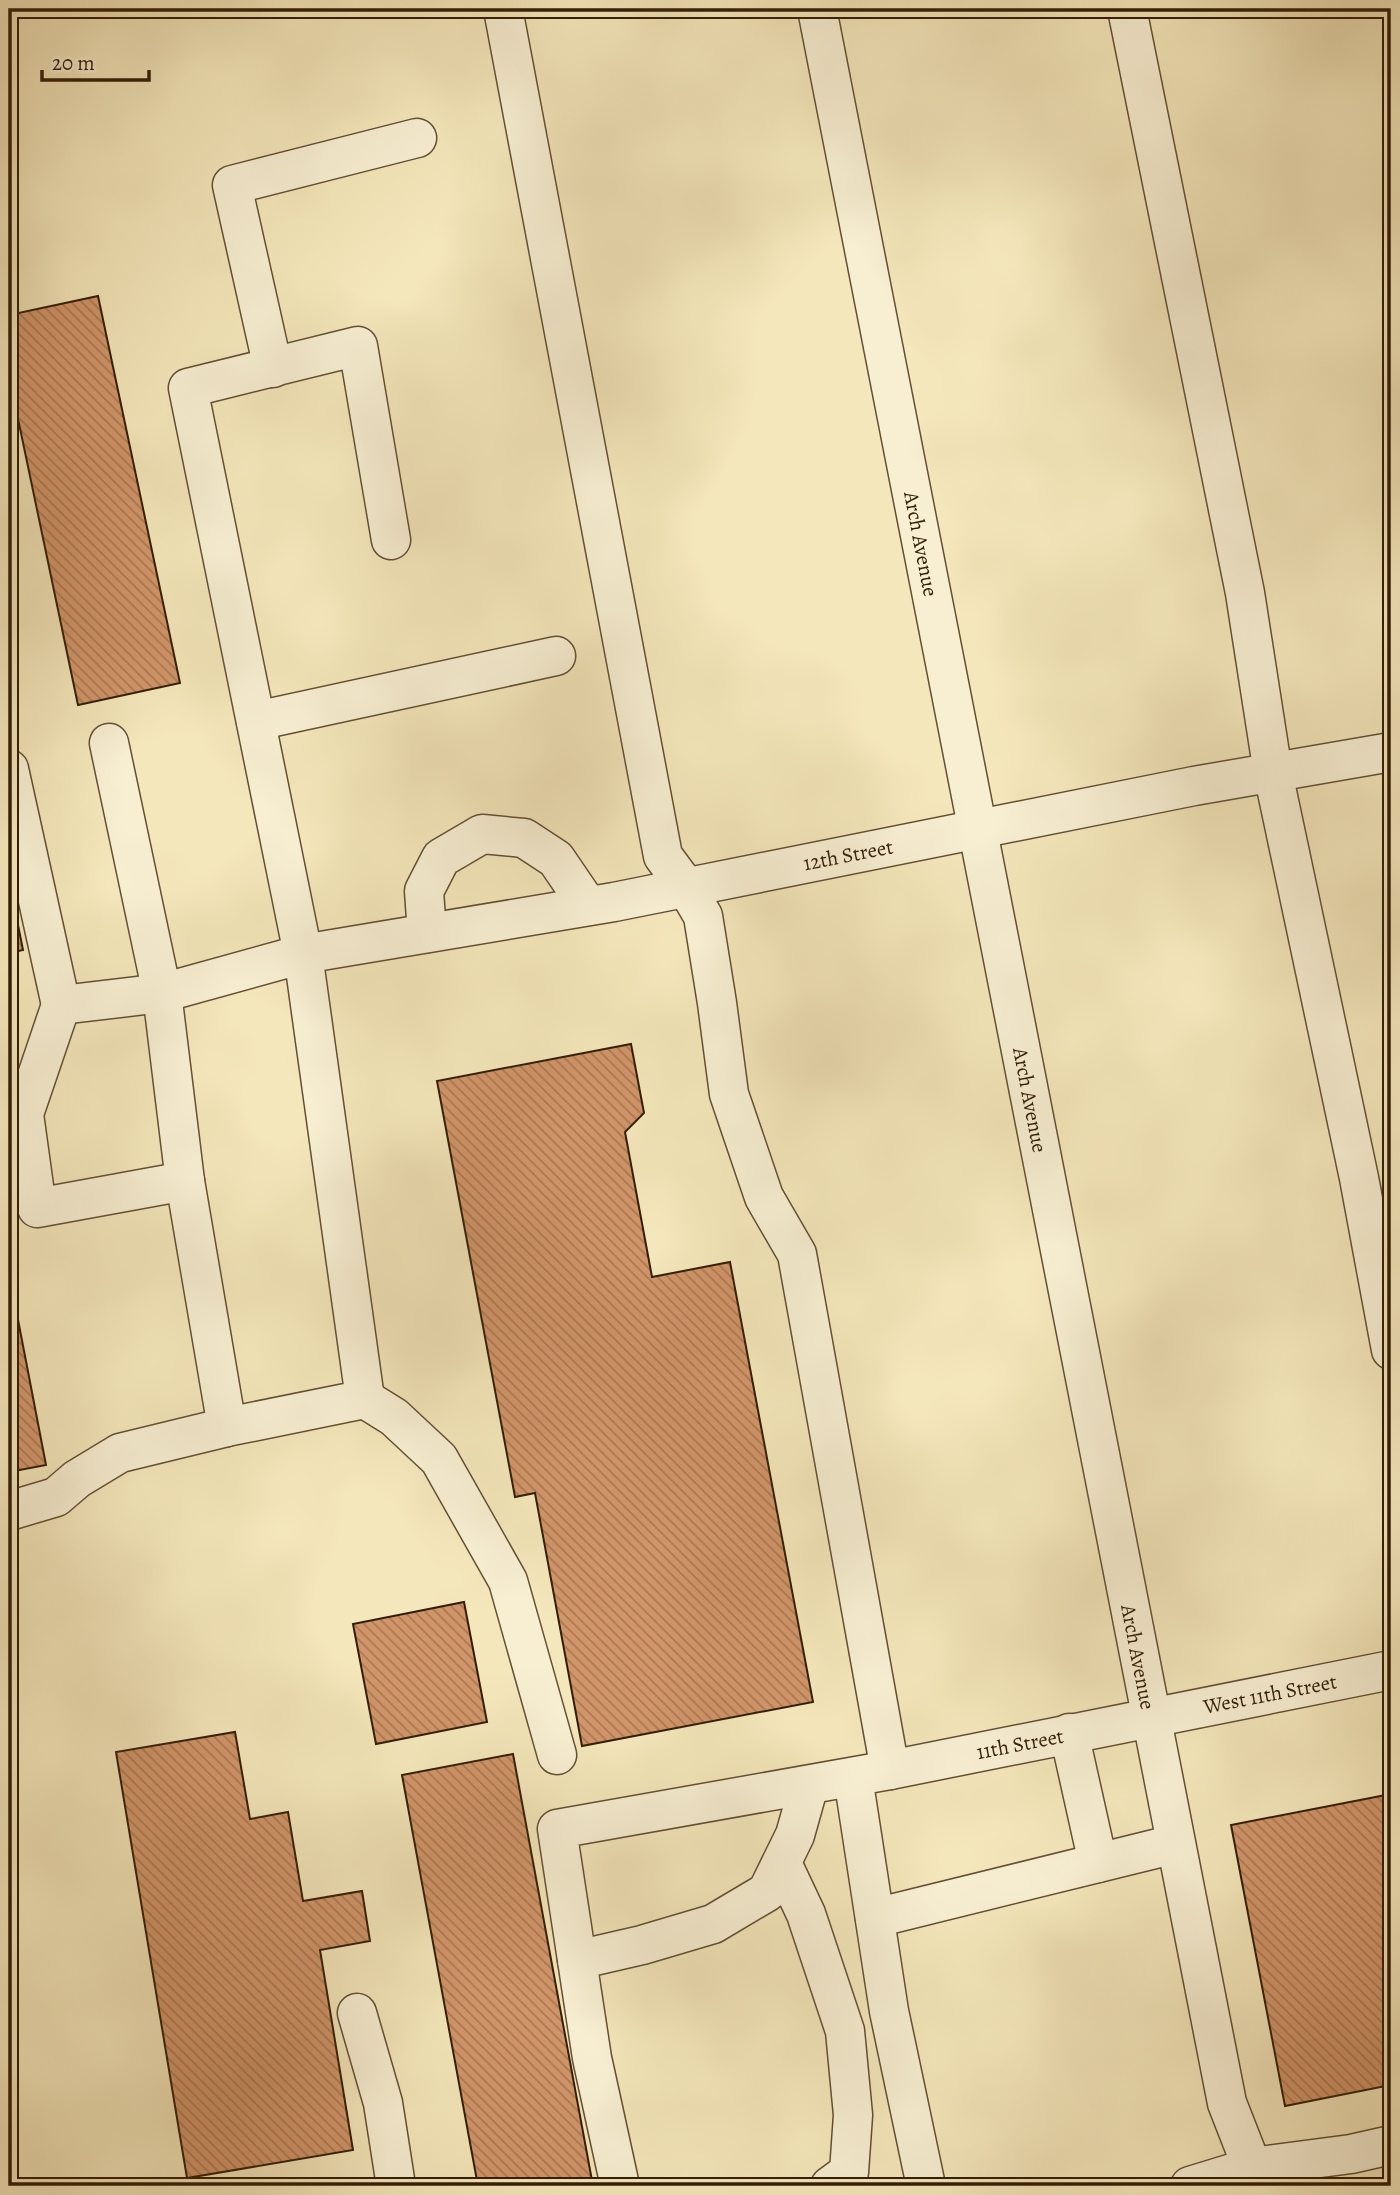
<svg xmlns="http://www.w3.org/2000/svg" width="1400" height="2195" font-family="Alegreya,serif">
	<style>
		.building { fill: url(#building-back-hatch); stroke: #321e07; stroke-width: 2 }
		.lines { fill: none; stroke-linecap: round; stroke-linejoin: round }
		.minor-casing { stroke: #625034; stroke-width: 41 }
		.minor { stroke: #f8efd3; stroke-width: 38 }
		.labels { text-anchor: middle; stroke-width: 7; stroke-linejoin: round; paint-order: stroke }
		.street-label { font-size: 21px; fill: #321e07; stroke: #f8efd3 }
	</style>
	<defs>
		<pattern id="building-back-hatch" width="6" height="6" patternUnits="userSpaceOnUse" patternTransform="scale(1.75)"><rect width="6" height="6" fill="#d19569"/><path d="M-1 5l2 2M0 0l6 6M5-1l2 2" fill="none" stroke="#aa7954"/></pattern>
	</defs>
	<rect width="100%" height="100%" fill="#f4e7bb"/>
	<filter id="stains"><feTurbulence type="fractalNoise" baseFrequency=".00286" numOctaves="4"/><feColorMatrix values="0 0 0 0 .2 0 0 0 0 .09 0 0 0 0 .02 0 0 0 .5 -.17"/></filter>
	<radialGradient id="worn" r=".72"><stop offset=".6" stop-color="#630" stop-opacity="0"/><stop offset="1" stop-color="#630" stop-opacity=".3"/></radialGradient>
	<g class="building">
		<polygon points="98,296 180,683 78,705 9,376 9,315"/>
		<polygon points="9,880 23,950 9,953"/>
		<polygon points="631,1044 644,1113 625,1132 652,1277 730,1262 813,1702 582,1746 535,1493 515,1497 437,1081"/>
		<polygon points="9,1273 46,1465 9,1472"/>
		<polygon points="464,1602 487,1722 376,1744 353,1624"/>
		<polygon points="235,1732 250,1819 288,1812 303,1901 362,1891 370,1941 320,1950 353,2150 187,2178 116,1752"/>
		<polygon points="513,1754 593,2186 478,2186 402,1775"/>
		<polygon points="1391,1794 1391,2085 1285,2106 1231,1825"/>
	</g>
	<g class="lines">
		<defs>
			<g id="minor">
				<polyline points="503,9 663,856 686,887 703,916 717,1003 729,1094 764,1197 797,1254 890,1770"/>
				<polyline points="817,9 1227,2103 1252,2167 1262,2186"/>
				<polyline points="1127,9 1245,593 1273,773 1359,1178 1391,1350"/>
				<polyline points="273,368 232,185 417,138"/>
				<polyline points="256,721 556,656"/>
				<polyline points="109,743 162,993 185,1181 227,1427"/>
				<polyline points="9,769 61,1005 162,993 303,954 614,902 1194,786 1391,752"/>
				<polyline points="427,933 424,891 441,858 482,834 524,838 556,859 588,906"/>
				<polyline points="61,1005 24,1114 37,1208 185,1181"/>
				<polyline points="365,1399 394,1417 439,1459 508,1581 557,1755"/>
				<polyline points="9,1511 56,1497 77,1479 120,1453 227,1427 365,1399 303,954 188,388 358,346 391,540"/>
				<polyline points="1069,1733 1098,1863"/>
				<polyline points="853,1777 889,2011 926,2186"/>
				<polyline points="782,1863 806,1914 845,2031 853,2115 849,2172 830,2186"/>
				<polyline points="875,1918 1175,1844"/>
				<polyline points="577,1960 642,1945 713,1924 767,1892 795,1835 809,1785"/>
				<polyline points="357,2013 383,2103 396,2186"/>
				<polyline points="620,2186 592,2058 557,1829 890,1770 1391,1670"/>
				<polyline points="1190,2186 1252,2167 1351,2154 1391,2145"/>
			</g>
		</defs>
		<use href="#minor" class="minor-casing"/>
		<use href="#minor" class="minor"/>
	</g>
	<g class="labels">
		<g class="street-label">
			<text transform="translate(921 544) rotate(79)" y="7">Arch Avenue</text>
			<text transform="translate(848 855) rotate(-11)" y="7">12th Street</text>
			<text transform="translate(1030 1100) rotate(79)" y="7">Arch Avenue</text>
			<text transform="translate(1138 1657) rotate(79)" y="7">Arch Avenue</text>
			<text transform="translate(1270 1694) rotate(-11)" y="7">West 11th Street</text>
			<text transform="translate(1020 1744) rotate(-11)" y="7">11th Street</text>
		</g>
	</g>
	<rect width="1400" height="2195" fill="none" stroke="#f4e7bb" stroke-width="35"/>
	<rect x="10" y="10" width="1379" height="2174" fill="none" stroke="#321e07" stroke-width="3.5"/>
	<rect x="18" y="18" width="1365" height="2160" fill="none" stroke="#321e07" stroke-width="2"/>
	<path d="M42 70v10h107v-10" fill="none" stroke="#321e07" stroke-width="3.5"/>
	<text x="52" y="70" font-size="21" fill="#321e07" stroke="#f8efd3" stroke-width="5" paint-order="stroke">20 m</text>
	<rect width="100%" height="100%" filter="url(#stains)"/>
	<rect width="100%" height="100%" fill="url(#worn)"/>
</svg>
